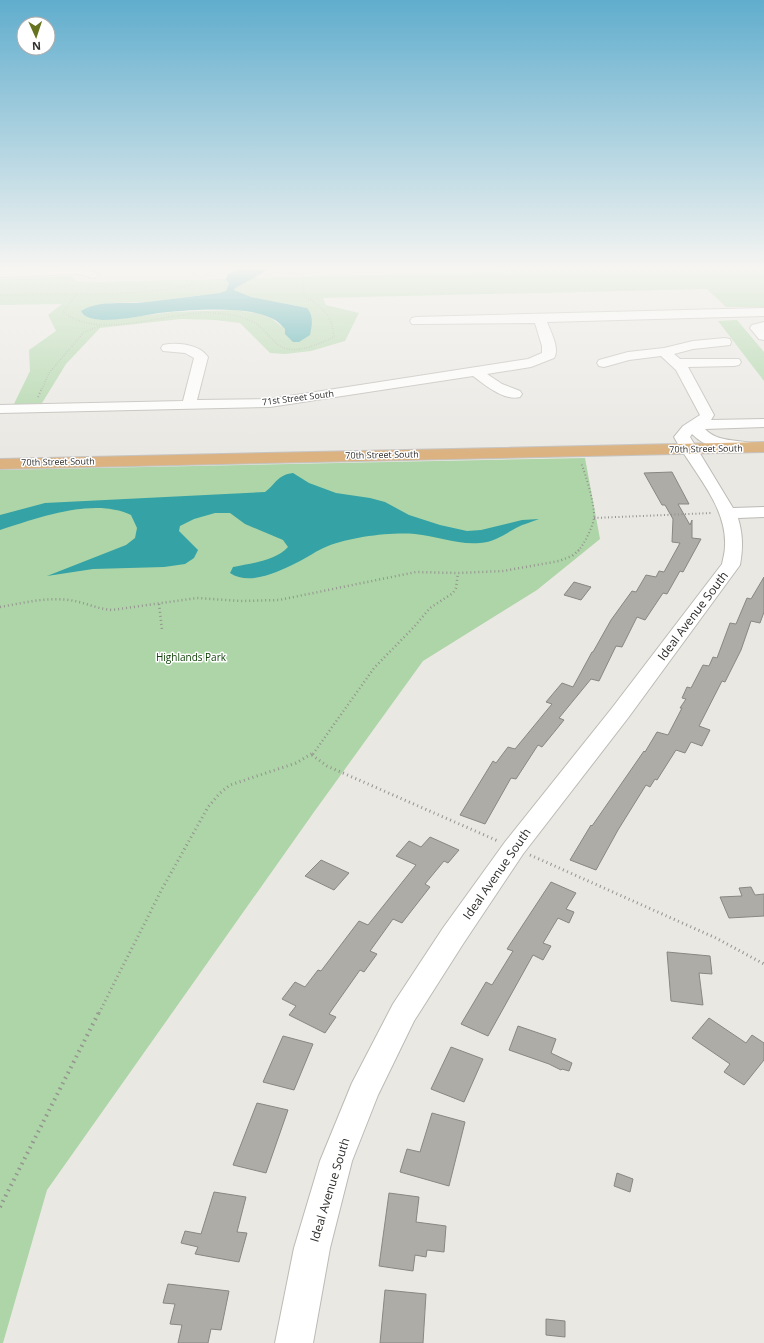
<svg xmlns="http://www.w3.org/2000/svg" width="764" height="1343" font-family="'Open Sans',sans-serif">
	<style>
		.green { fill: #add5a7 }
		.water { fill: #35a2a5 }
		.building { fill: #adaca7; stroke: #888782 }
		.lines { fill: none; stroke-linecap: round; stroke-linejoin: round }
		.minor-casing { stroke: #bcbab5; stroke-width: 2 }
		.major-casing { stroke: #c5c4c4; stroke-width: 2 }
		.path-far4 { stroke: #959490; stroke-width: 1.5; stroke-dasharray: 0.5 2; stroke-linecap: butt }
		.path-far3 { stroke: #959490; stroke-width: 2; stroke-dasharray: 1 2.5; stroke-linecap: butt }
		.path-far2 { stroke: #959490; stroke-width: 2.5; stroke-dasharray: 1 3; stroke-linecap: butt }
		.path-far1 { stroke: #959490; stroke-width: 3; stroke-dasharray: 1 3.5; stroke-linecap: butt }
		.path { stroke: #959490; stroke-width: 4; stroke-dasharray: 1.5 4.5; stroke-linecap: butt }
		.minor { fill: #fff; fill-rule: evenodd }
		.major { fill: #dbb280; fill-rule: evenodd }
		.labels { text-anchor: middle; stroke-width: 3; stroke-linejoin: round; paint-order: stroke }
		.far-street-label { font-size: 9px; fill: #2f2e2c; stroke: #fff }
		.park-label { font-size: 10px; fill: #0d4006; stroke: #fff }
		.near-street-label { font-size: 12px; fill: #2f2e2c; stroke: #fff }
	</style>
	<rect width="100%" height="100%" fill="#eae8e3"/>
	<g class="green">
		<polygon points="687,266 764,266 764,307 726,307 707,289 323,298 326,305 359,313 345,341 311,351 285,354 270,353 240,323 215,320 181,319 100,328 66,364 39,408 12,408 30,371 29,350 56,331 48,315 62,304 0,305 0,279 72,276 76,281 95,282 226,279 229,284 227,291 220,293 147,302 110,303 82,310 119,319 172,312 235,310 260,314 271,318 285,329 307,308 251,297 234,290 235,288 252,278"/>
		<polygon points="737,320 764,352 764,381 718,321"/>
		<polygon points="585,458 600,539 537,590 423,661 314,812 47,1190 3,1343 0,1343 0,470"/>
	</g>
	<g class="water">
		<path d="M245,266H269L263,273L235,288L234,290L251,297L307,308C314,316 312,325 310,335L299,342H293L285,334V329C281,325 277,320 271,318C245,305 182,310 153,314C136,317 119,320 102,320C94,319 84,318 81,311C100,299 125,305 147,302C172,299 196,296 220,293L226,291L229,284L226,279L228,274Z"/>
		<path d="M293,473L309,483L336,493L370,498L385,502L409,515L440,525L467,531L481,530L522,520L539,519C532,522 523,524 516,528C505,534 494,542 480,543C457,545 437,536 415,534C390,532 351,537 328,546C317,550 307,558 296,563C278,572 249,586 230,573L233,567C252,563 275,561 288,547L283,540L245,524L230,513H215L194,519L180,526L179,531L198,550L194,558L185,564L164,567L93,569L47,576L126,545L135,538L137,528L131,515C93,497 38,518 0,530V515L45,503L265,492C276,484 277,475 293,473Z"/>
	</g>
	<g class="building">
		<polygon points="672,472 689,504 678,504 690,525 692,520 692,538 701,539 683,572 680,571 667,594 663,593 645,620 637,617 622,647 616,646 599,681 591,679 559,718 564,720 542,747 538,745 516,779 511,778 485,824 460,815 493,761 496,763 508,747 515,749 552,704 546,702 562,683 573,687 592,652 593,652 611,620 632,591 636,592 646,575 656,577 659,571 664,572 680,543 672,542 673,519 665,505 662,505 644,473"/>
		<polygon points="764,577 764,612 760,623 751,621 741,650 725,682 722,681 699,726 710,730 702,746 691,742 685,753 676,750 657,780 655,779 650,787 646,785 618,830 596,870 570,860 591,825 592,826 644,751 645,752 657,732 668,735 682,708 680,708 686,699 682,698 687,687 691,688 703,665 709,666 713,657 717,658 730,623 736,624 747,598 751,599"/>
		<polygon points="574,582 591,587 581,600 564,595"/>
		<polygon points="430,837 459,850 448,863 444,861 425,884 430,887 402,923 393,919 370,951 377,954 364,972 360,970 329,1014 336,1017 325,1033 289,1015 296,1006 282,999 295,982 305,987 318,970 321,971 359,921 368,925 416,865 396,856 409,841 421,847"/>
		<polygon points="321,860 349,873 334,890 305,876"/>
		<polygon points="551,882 576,893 566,909 574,912 569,923 558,918 543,943 551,946 543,960 533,955 488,1036 461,1024 486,982 492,985 513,951 507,949"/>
		<polygon points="751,887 755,895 764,894 764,916 729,918 720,897 742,896 739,888"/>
		<polygon points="667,952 710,956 712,974 699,973 703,1005 671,1001"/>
		<polygon points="709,1018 746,1043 752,1035 764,1043 764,1060 744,1085 724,1072 730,1064 692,1038"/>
		<polygon points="518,1026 556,1039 551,1053 572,1063 569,1071 562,1069 561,1070 549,1064 509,1050"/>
		<polygon points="283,1036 313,1044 294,1090 263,1082"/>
		<polygon points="451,1047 483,1059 464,1102 431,1089"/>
		<polygon points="257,1103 288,1110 266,1173 233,1165"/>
		<polygon points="432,1113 465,1122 449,1186 400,1172 407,1149 420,1152"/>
		<polygon points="617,1173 633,1179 630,1192 614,1186"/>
		<polygon points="214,1192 246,1197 237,1232 247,1233 239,1262 195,1254 198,1247 181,1243 185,1231 201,1234"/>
		<polygon points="389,1193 419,1197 416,1222 446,1226 444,1252 427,1250 426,1257 415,1255 413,1271 379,1266"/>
		<polygon points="168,1284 229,1291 221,1330 211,1329 208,1343 178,1343 182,1325 170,1324 175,1304 163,1303"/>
		<polygon points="385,1290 426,1294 423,1343 380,1343"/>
		<polygon points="546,1319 565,1321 565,1337 546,1335"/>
	</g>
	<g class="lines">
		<defs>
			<g id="minor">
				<polygon points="81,268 96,273 98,275 96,277 92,278 80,274 0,277 0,271"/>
				<path d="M764,308V316L547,322C551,332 560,349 554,358L531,367L487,374L502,384L520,391L522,394L520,397C504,401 485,385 473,376L270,407L0,413V405L183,401L194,358L185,353L163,351L161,348L163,345C177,342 199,344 208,357L197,400L270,399L528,359L542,353V346L535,323L412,324L410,321L412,318L416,317Z"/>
				<polygon points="764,322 764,340 759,339 750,328 752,325"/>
				<path d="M725,338L730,339L731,342L730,345L693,349L674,354L680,359H739L741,362L739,365L734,366L688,367L714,415L711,420L764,419V427L705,429C718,443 738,439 755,444L758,447L755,450C736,455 706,449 692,434L690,437L733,508L764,507V517L738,518C743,535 743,548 740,565L628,718L523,854L463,944L414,1021L378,1095L352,1161L330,1248L313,1343H275L294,1248L320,1161L352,1083L393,1004L443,928L505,842L612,708L722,564C723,559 725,552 725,546C727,505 692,471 674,437L683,426L700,415L676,370L661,356L629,360L604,367L599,366L597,363L599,360L628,352L664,348L693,341Z"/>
			</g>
			<polygon id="major" points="764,442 764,452 0,469 0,459"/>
		</defs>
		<use href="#minor" class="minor-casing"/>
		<use href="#major" class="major-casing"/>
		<g class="path-far4">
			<polyline points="575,266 603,266"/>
			<polyline points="0,295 117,294 174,289 187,286 223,266"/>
			<path d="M76,295L63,312C101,342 169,310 214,313C228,314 243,316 255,323C264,329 269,337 277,344C293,357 318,344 334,337C332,313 321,307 302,294L305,266"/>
			<polyline points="41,391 49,373 84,332 100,326"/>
		</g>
		<g class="path-far3">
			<polyline points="38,397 41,390"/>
			<polyline points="594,518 712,513"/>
			<path d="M578,551C584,545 593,526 594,518C595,505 586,475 581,463"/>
		</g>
		<g class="path-far2">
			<polyline points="159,604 162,630"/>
			<path d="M0,607C23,603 46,597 69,600C84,602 97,609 112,610L197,598L241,601L279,600L416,572L458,573L503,571L559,561L572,556L579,550"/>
			<polyline points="313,754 374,668 414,627 430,608 453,593 456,588 458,573"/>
		</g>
		<g class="path-far1">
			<polyline points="312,755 327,766 498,841"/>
			<polyline points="530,855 716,938 764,964"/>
			<polyline points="99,1013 162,889 208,807 220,793 230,785 296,763 313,753"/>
		</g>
		<polyline class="path" points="0,1207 99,1012"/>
		<use href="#minor" class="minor"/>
		<use href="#major" class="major"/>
	</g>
	<linearGradient id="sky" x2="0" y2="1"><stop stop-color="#60adcd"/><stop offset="0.59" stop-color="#f6f5f2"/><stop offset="1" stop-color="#f6f5f2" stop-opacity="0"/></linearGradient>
	<rect width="764" height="454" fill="url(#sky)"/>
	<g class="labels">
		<g class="far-street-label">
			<text transform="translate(298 398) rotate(-7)" y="3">71st Street South</text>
			<text transform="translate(706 449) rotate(-1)" y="3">70th Street South</text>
			<text transform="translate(382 455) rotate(-1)" y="3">70th Street South</text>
			<text transform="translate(58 462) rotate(-1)" y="3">70th Street South</text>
		</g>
		<g class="park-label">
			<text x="191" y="661">Highlands Park</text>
		</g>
		<g class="near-street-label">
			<text transform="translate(693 616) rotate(-53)" y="4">Ideal Avenue South</text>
			<text transform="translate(497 874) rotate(-55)" y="4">Ideal Avenue South</text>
			<text transform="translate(330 1190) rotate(-73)" y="4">Ideal Avenue South</text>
		</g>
	</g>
	<g transform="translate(36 36) rotate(177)"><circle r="19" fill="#ffffff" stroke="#acabab"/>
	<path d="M0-3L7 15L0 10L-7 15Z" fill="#67731e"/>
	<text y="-6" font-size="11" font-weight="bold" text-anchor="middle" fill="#2f2e2c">N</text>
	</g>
</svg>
